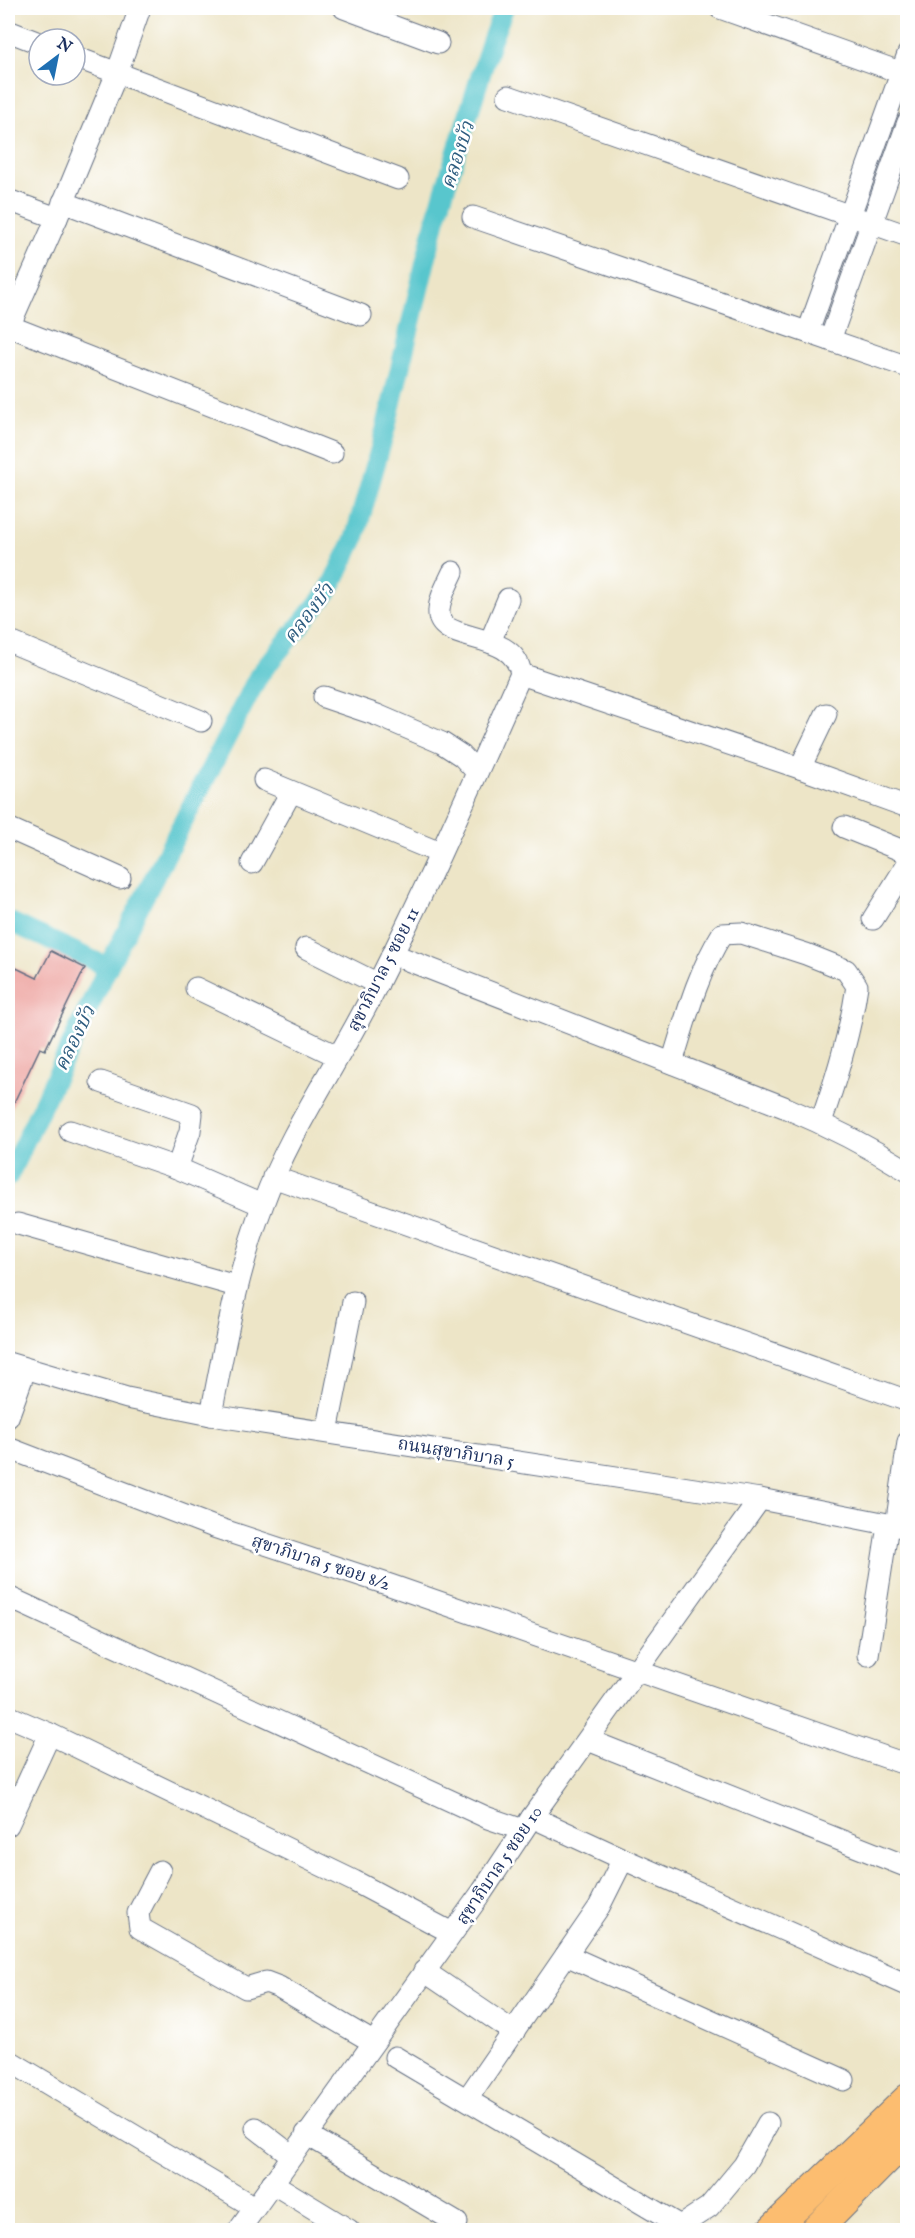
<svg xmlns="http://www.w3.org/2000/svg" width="915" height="2238" font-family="'IM FELL English','Noto Serif Thai',serif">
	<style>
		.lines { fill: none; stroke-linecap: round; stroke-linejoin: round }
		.canal { stroke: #58c6cd; stroke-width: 20 }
		.building { fill: #eda39f }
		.minor-casing { stroke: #646f83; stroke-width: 23 }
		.highway-casing { stroke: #646f83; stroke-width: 32 }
		.minor { stroke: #fff; stroke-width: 21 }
		.highway { stroke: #fcbd6f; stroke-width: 30 }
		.labels { text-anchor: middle; stroke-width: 5; stroke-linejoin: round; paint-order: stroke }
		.street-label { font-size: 18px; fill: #1b2f5e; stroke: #fff }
		.water-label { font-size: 20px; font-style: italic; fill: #2d5c7f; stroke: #fff }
	</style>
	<rect width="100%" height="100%" fill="#fff"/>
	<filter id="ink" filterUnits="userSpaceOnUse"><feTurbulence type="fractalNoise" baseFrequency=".0167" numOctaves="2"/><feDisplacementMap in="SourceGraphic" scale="12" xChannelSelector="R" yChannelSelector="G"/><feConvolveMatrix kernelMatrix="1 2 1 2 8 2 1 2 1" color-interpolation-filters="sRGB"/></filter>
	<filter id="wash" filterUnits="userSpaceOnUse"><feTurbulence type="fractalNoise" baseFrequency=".008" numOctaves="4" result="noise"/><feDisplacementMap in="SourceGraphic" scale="24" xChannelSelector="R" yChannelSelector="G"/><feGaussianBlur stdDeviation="1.35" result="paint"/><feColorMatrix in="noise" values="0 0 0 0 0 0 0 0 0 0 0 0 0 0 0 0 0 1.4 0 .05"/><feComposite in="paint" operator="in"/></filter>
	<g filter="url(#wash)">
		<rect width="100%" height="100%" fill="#ede5c7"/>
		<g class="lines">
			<g class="canal">
				<polyline points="8,921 108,967"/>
				<polyline points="8,1177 108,967 259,675 329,590 354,540 385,431 436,218 491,42 504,8"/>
			</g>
		</g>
		<g id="blocks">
			<polygon class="building" points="51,951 85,968 45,1050 40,1048 8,1115 8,964 37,978"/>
		</g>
	</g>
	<g filter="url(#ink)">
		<use href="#blocks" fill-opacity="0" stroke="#646f83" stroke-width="1.5"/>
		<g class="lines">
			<defs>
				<g id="minor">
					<polyline points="344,8 438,43"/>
					<polyline points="720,8 908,75"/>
					<polyline points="8,31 39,43"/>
					<polyline points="75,57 398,179"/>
					<polyline points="508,96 908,236"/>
					<polyline points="8,200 57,218"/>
					<polyline points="63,202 361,315"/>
					<polyline points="473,217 908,367"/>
					<polyline points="9,326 332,453"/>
					<polyline points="8,329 57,218 117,73 140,8"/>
					<polyline points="808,332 908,54"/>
					<polyline points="830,340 908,122"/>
					<polyline points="8,641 201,721"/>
					<polyline points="490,642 508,599"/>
					<polyline points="521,674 800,768 908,807"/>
					<polyline points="324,697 377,715 442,743 462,756 477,772"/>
					<polyline points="800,768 826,714"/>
					<polyline points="264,780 440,853"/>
					<polyline points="844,827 908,853"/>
					<polyline points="8,828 120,878"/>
					<polyline points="252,863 291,792"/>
					<polyline points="873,919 908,863"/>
					<polyline points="306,948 378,984"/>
					<path d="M392,954L784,1107C827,1125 868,1146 908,1171"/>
					<polyline points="196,988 337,1056"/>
					<path d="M672,1063C686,1018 697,974 722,934L741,933L806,954L846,970L857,986C850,1034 837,1077 821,1122"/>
					<polyline points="101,1082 192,1114 190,1131 177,1168"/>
					<polyline points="70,1131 177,1168 262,1205"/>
					<polyline points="273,1177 908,1401"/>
					<polyline points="18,1224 236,1286"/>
					<polyline points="8,1363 127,1398 211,1415 760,1499 908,1528"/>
					<path d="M211,1415C225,1343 237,1272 263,1204C290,1130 337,1065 372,995C426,890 473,782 521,674C514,627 436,646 439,611C439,599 448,583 453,572"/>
					<polyline points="8,1417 25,1370"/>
					<polyline points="327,1432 353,1302"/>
					<polyline points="8,1448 214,1527 390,1585 908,1765"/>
					<polyline points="896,1526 908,1442"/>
					<polyline points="8,1597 488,1818 523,1830"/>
					<polyline points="868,1655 888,1525"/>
					<polyline points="8,1716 50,1734 354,1881 452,1933"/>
					<polyline points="588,1740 908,1867"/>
					<polyline points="532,1817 623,1859 905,1984"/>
					<polyline points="8,1825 50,1734"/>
					<polyline points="160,1871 138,1913 140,1928 246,1988 266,1982 279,1987 373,2042"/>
					<polyline points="566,1955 844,2080"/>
					<polyline points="424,1971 514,2032"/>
					<polyline points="395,2057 680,2226 709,2207 744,2165 768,2123"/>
					<polyline points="8,2060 254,2207"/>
					<polyline points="467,2099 599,1907 623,1859"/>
					<polyline points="256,2128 291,2155"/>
					<polyline points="306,2134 457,2223"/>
					<polyline points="272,2183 349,2230"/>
					<polyline points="239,2230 482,1892 532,1817 760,1499"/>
				</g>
				<g id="highway">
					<polyline points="772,2230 908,2099"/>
					<polyline points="816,2230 908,2137"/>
				</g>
			</defs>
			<use href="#minor" class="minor-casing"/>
			<use href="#highway" class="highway-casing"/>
			<use href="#minor" class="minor"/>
			<use href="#highway" class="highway"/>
		</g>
	</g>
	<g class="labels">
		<g class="street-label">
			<text transform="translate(383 969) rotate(-63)" y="6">สุขาภิบาล 5 ซอย 11</text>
			<text transform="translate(456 1452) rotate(9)" y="6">ถนนสุขาภิบาล 5</text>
			<text transform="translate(321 1562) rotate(18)" y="6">สุขาภิบาล 5 ซอย 8/2</text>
			<text transform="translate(499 1865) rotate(-56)" y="6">สุขาภิบาล 5 ซอย 10</text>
		</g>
		<g class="water-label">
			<text transform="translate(457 155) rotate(-72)" y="7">คลองบัว</text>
			<text transform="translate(308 613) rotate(-53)" y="7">คลองบัว</text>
			<text transform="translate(74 1038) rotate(-64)" y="7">คลองบัว</text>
		</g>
	</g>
	<rect width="915" height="2238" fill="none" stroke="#fff" stroke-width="30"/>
	<g transform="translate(57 57) rotate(32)"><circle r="28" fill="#ffffff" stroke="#a4acbf" stroke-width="1.5"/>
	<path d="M0-4.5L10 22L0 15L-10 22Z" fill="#1f6fb2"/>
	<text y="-9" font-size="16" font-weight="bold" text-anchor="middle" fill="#1b2f5e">N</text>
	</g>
</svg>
